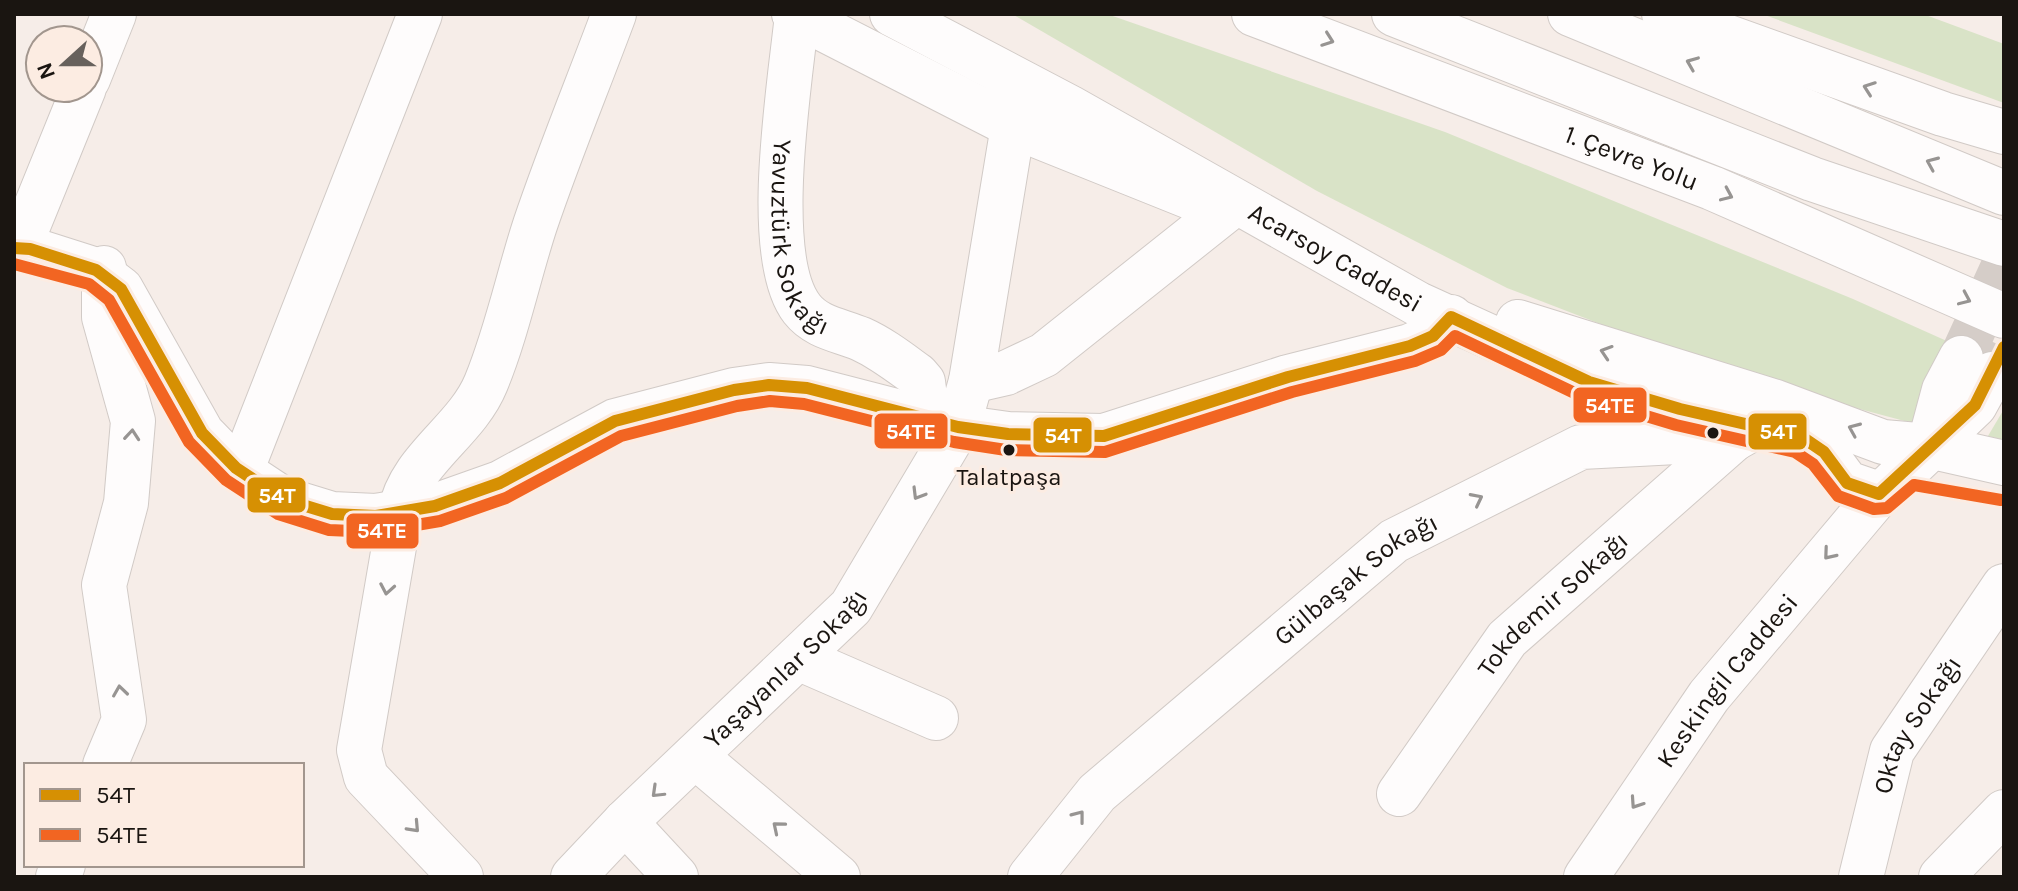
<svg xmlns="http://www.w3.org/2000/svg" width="2018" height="891" font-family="Karla,sans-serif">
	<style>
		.green { fill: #d9e3c7 }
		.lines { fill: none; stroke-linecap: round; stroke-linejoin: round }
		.major-tunnel { stroke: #d5cdc8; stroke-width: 44; stroke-dasharray: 44 22; stroke-linecap: butt }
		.minor-casing { stroke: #d1cac6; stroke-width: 46 }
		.major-casing { stroke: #d1cac6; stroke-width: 46 }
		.highway-casing { stroke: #d1cac6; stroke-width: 46 }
		.minor { stroke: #fefcfc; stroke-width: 44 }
		.major { stroke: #fefcfc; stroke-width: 44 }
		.highway { stroke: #fefcfc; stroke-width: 44 }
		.bus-1-casing { stroke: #fcece2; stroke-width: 18 }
		.bus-2-casing { stroke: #fcece2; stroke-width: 18 }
		.bus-1 { stroke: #d69003; stroke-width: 12 }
		.bus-2 { stroke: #f26522; stroke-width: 12 }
		.oneway { stroke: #979492 }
		.bus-dot { fill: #1a1511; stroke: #fcece2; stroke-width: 3 }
		.labels { text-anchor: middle; stroke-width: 6; stroke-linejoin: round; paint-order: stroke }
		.bus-label { font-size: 24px; fill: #1a1511; stroke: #fcece2 }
		.street-label { font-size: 26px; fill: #1a1511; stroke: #fcece2 }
		.line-badge { stroke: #fcece2; stroke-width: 3 }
		.badge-label { font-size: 22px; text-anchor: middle; font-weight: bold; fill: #fff }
	</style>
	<rect width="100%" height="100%" fill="#f6ede8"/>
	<g class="green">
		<polygon points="1012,14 1107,14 1445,132 1853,299 1949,342 1912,423 1811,396 1647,342 1507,288 1317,191"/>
		<polygon points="1762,14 1923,14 2004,44 2004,103"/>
		<polygon points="2004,409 2004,440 1988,436"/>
	</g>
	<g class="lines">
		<g class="major-tunnel">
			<polyline points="1961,358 2004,264"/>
			<polyline points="1992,374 2004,347"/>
		</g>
		<defs>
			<g id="minor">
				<polyline points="794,14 1013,126 1225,211 1044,355 1006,373 971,381"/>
				<polyline points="1394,14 1812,179 2004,244"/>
				<path id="s1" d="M797,15C790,83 761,256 802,309C817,328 840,330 861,339C881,348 899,362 917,375L923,382L925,397"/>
				<polyline points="88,79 114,14"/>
				<polyline points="14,248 30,249 96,270 121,289 202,433 236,468 283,499 332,514 376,516 435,506 500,483 615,421 734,390 769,385 807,388 958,427 1008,434 1104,436 1288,377 1410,346 1433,336 1451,317"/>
				<polyline points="19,248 84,88"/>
				<polyline points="104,268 104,317 133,421 126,503 104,585 124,720 105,765"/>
				<polyline points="241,471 420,14"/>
				<polyline points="798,658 936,718"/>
				<polyline points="695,756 838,877"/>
				<path id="s2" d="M1399,794L1507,639L1734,439"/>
				<polyline points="625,822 676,877"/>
				<polyline points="58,877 63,865"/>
				<path d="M461,877L366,777L359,750L400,512C410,459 466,432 486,383C507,332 518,277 535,225C559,154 588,84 614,14"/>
				<path id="s3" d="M573,877L625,822L851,607L958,427L971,381L1013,126"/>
				<path id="s4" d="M1030,877L1097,793L1394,541L1581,447L1734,439L1757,426"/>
				<path id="s5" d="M1586,877L1709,696L1879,494"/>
				<path id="s6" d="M1861,877L1892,751L2004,586"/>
				<polyline points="1941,877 2004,812"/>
			</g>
			<g id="major">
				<path id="s7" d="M892,14L1069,107L1418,304L1589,382L1680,409L1802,437L1824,452L1847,483L1879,494L1888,488L1975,405L1992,374"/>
				<polyline points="1518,322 1776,402 1883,442 1929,446 2004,463"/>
				<polyline points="1929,446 1944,390 1961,358"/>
			</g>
			<g id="highway">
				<path id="s8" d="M1254,14L1712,188L2004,316"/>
				<polyline points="1570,14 2004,193"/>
				<polyline points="1664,14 1943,114 2004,132"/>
			</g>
		</defs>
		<use href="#minor" class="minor-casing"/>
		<use href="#major" class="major-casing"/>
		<use href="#highway" class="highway-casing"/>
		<use href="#minor" class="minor"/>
		<use href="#major" class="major"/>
		<use href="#highway" class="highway"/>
		<defs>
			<polyline id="bus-1" points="14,248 30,249 96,270 121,289 202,433 236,468 283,499 332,514 376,516 435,506 500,483 615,421 734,390 769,385 807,388 958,427 1008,434 1104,436 1288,377 1410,346 1433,336 1451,317 1589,382 1680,409 1802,437 1824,452 1847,483 1879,494 1975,405 2004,347"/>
			<polyline id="bus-2" points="14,264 89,284 109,300 189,442 226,480 278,514 329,530 375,532 440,521 506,498 621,436 737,406 770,401 804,404 954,442 1006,450 1105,452 1292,392 1415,361 1441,350 1455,336 1583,397 1676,425 1795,452 1813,464 1838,496 1874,509 1887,508 1914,485 2001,500"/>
		</defs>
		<use href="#bus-1" class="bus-1-casing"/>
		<use href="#bus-2" class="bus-2-casing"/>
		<use href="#bus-1" class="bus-1"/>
		<use href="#bus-2" class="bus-2"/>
	</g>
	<defs><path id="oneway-chevron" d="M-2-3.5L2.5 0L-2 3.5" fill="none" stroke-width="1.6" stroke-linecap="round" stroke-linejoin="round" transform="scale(2)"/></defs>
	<g class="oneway">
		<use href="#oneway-chevron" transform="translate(1328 40) rotate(20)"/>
		<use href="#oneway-chevron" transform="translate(1692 63) rotate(-158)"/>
		<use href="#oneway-chevron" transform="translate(1869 88) rotate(-160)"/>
		<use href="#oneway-chevron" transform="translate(1932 163) rotate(-157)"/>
		<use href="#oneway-chevron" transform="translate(1727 195) rotate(24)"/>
		<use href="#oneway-chevron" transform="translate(1965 299) rotate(24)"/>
		<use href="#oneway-chevron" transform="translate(1606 352) rotate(-162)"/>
		<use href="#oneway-chevron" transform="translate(1854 429) rotate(-157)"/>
		<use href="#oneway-chevron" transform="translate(132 435) rotate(-85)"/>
		<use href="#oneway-chevron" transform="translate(918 494) rotate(121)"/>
		<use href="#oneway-chevron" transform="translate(1477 499) rotate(-27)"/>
		<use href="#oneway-chevron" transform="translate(1829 554) rotate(130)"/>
		<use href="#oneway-chevron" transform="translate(387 589) rotate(100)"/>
		<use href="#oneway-chevron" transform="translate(120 691) rotate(-98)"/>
		<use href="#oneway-chevron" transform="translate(657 792) rotate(136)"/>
		<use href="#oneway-chevron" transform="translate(1636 803) rotate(124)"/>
		<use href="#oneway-chevron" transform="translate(1079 816) rotate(-52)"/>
		<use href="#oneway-chevron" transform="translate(414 827) rotate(47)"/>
		<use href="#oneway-chevron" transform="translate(778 827) rotate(-140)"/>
	</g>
	<g class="bus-dot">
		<circle cx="1713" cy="433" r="7"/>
		<circle cx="1009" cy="450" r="7"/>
	</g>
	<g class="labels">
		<g class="bus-label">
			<text x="1009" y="485">Talatpaşa</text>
		</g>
		<g class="street-label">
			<text dy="9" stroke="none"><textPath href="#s8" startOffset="404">1. Çevre Yolu</textPath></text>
			<text dy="9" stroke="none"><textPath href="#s1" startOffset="228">Yavuztürk Sokağı</textPath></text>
			<text dy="9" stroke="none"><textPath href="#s7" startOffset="506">Acarsoy Caddesi</textPath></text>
			<text dy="9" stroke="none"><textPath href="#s4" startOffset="444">Gülbaşak Sokağı</textPath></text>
			<text dy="9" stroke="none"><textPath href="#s2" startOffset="246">Tokdemir Sokağı</textPath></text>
			<text dy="9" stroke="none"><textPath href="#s3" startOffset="298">Yaşayanlar Sokağı</textPath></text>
			<text dy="9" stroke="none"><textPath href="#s5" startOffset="242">Keskingil Caddesi</textPath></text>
			<text dy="9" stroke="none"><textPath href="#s6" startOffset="164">Oktay Sokağı</textPath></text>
		</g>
	</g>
	<g class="line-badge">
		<rect x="1572" y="386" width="76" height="38" rx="8" fill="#f26522"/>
		<rect x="873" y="412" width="76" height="38" rx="8" fill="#f26522"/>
		<rect x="1747" y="412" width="61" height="39" rx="8" fill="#d69003"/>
		<rect x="1032" y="416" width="61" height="38" rx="8" fill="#d69003"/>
		<rect x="246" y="476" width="61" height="38" rx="8" fill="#d69003"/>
		<rect x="345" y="512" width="75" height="38" rx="8" fill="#f26522"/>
	</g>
	<g class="badge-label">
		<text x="1610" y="413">54TE</text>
		<text x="911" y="439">54TE</text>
		<text x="1778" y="439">54T</text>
		<text x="1063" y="443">54T</text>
		<text x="277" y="503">54T</text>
		<text x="382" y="538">54TE</text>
	</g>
	<rect width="2018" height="891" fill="none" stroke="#1a1511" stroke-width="32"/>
	<rect x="24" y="763" width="280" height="104" fill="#fcece2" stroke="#a2968e" stroke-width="2"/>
	<rect x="40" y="789" width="40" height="12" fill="#d69003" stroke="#a2968e" stroke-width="2"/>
	<text x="96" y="803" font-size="24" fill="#1a1511">54T</text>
	<rect x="40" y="829" width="40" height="12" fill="#f26522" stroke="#a2968e" stroke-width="2"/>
	<text x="96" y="843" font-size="24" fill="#1a1511">54TE</text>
	<g transform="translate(64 64) rotate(249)"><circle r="38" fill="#fcece2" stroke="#a2968e" stroke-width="2"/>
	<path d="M0-6L14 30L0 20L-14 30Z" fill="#67615c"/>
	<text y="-12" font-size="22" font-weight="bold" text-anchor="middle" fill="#1a1511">N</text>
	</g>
</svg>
